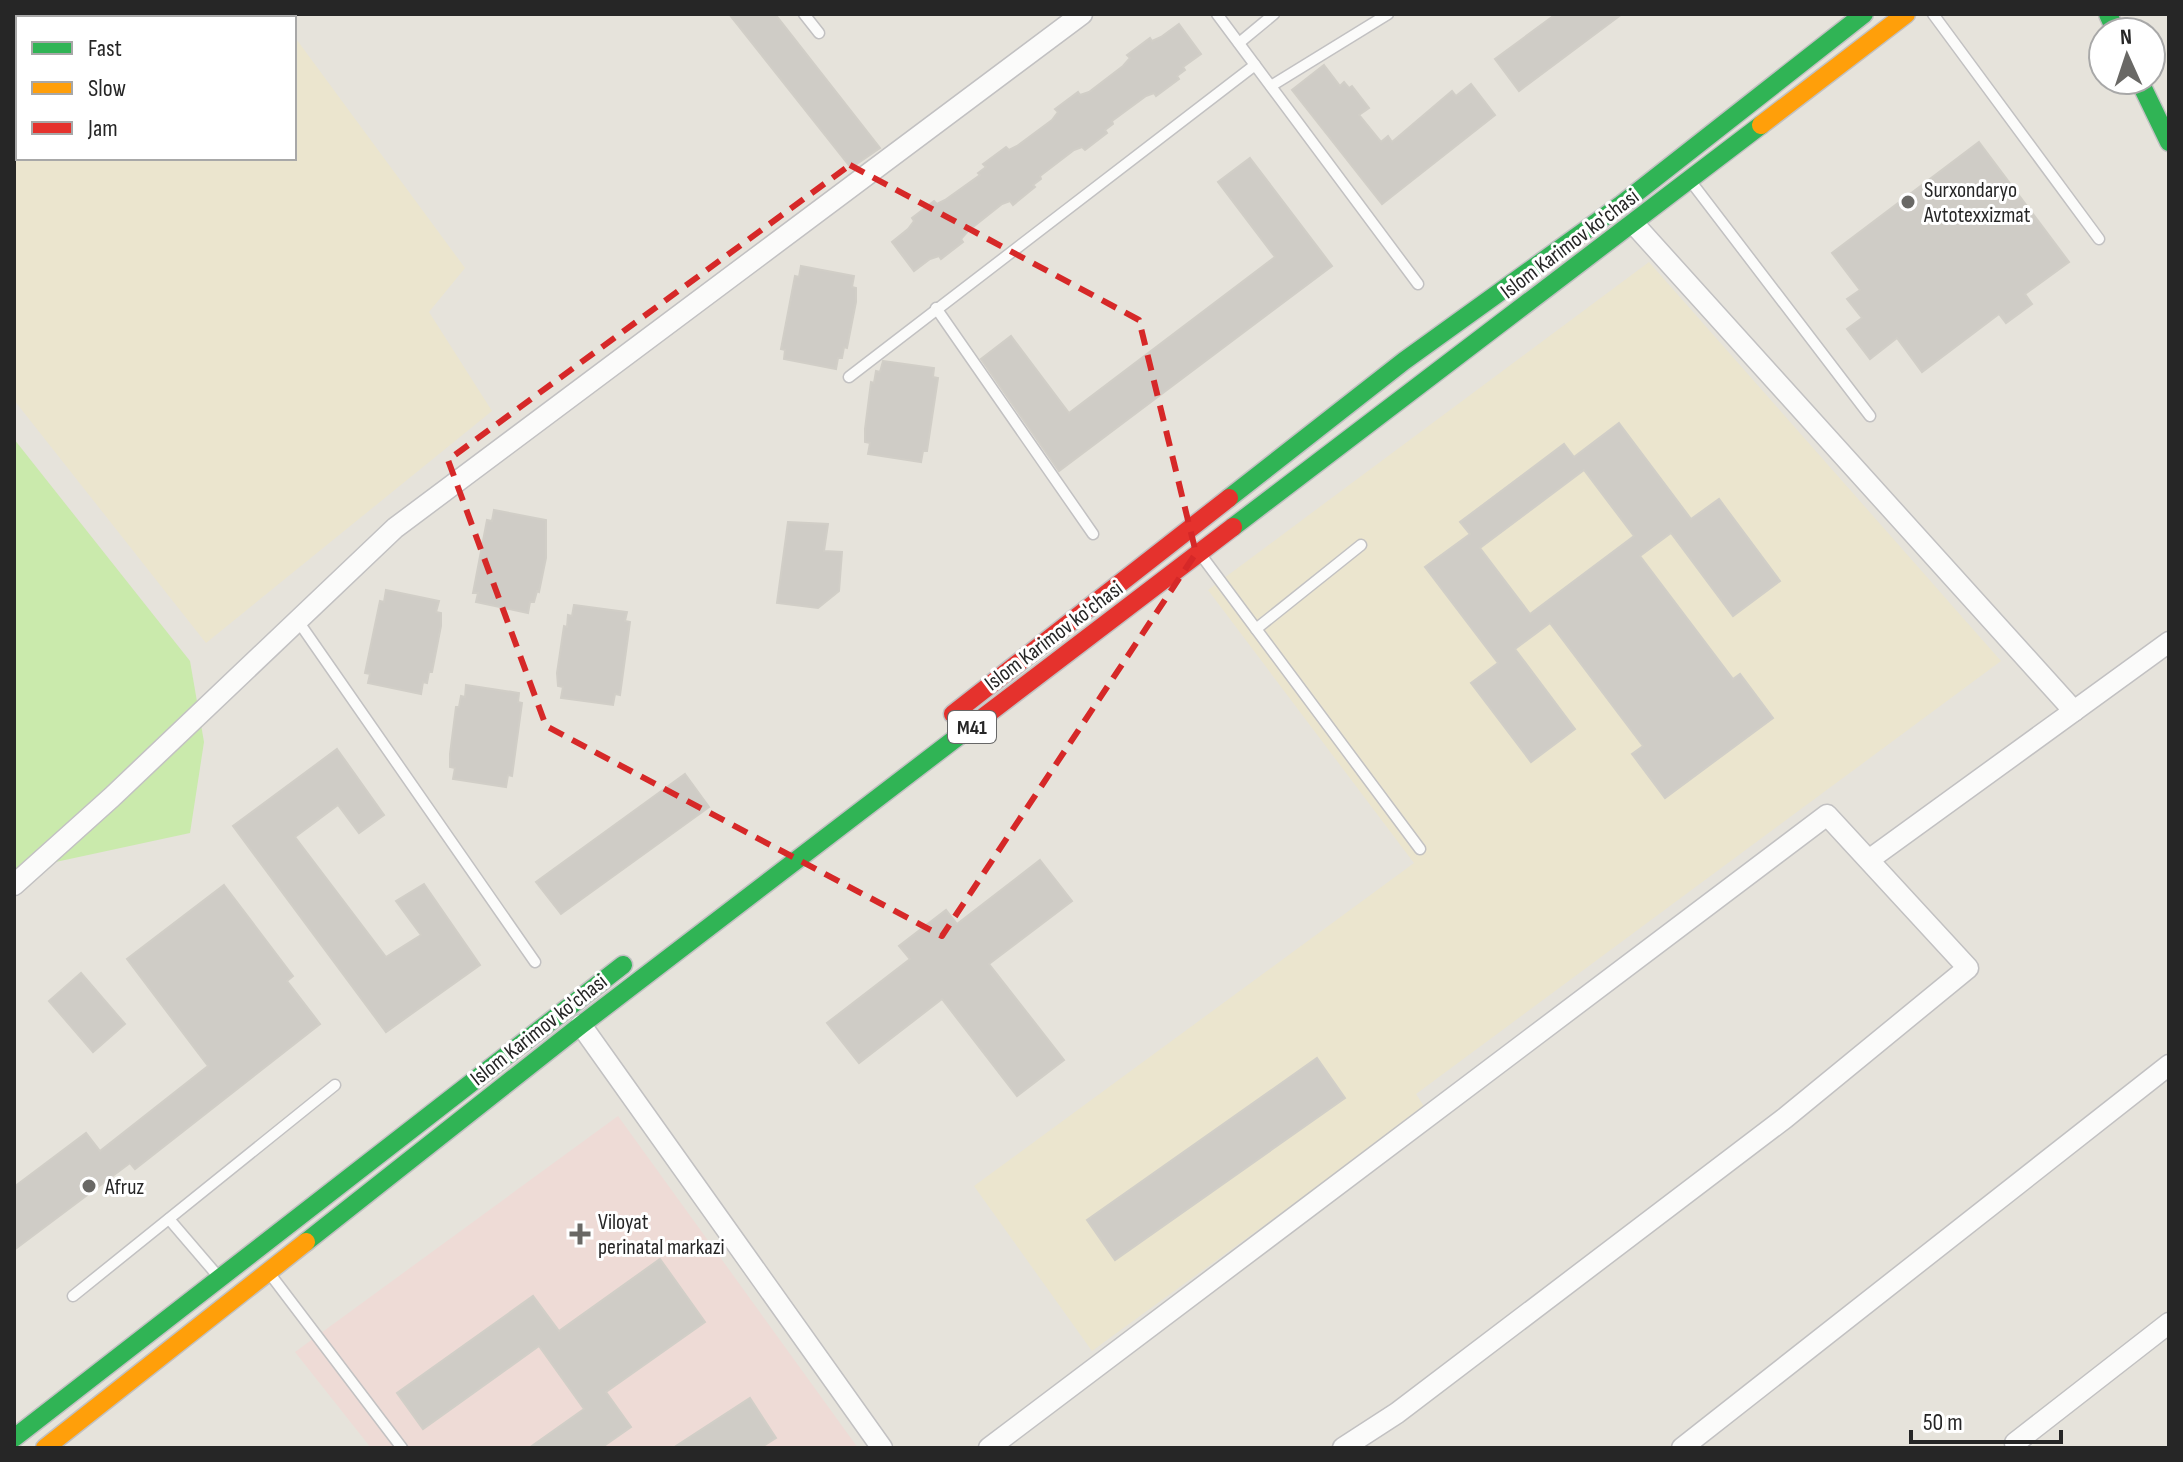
<svg xmlns="http://www.w3.org/2000/svg" width="2183" height="1462" font-family="'Sofia Sans Condensed',sans-serif">
	<style>
		.education { fill: #ebe5ce }
		.medical { fill: #eedbd6 }
		.pitch { fill: #caeaac }
		.building { fill: #cfccc6; stroke: #d1cec7; stroke-width: 2; fill-rule: evenodd }
		.lines { fill: none; stroke-linecap: round; stroke-linejoin: round }
		.lane-casing { stroke: #c2c1c2; stroke-width: 13 }
		.street-casing { stroke: #c2c1c2; stroke-width: 23 }
		.fast-casing { stroke: #c2c1c2; stroke-width: 21 }
		.slow-casing { stroke: #c2c1c2; stroke-width: 21 }
		.jam-casing { stroke: #c2c1c2; stroke-width: 21 }
		.lane { stroke: #fbfbfa; stroke-width: 10 }
		.street { stroke: #fbfbfa; stroke-width: 20 }
		.fast { stroke: #30b455; stroke-width: 18 }
		.slow { stroke: #ff9f0a; stroke-width: 18 }
		.jam { stroke: #e5322d; stroke-width: 18 }
		.marked { fill: none; stroke: #d62828; stroke-width: 6; stroke-dasharray: 16 10; stroke-linejoin: round }
		.poi-dot { fill: #696865; stroke: #fff; stroke-width: 3 }
		.labels { text-anchor: middle; stroke-width: 6; stroke-linejoin: round; paint-order: stroke }
		.shield { fill: #fff; stroke: #676767; stroke-width: 2 }
		.shield-label { font-size: 20px; font-weight: bold; fill: #262626 }
		.poi-label { font-size: 22px; fill: #262626; stroke: #fff; text-anchor: start }
		.street-label { font-size: 22px; fill: #262626; stroke: #fff }
	</style>
	<rect width="100%" height="100%" fill="#e6e3db"/>
	<g class="education">
		<polygon points="14,14 278,14 281,18 18,18 18,158 294,158 294,36 465,268 429,312 492,411 206,643 14,400"/>
		<polygon points="1649,262 2001,661 1416,1094 1425,1108 1092,1351 974,1186 1414,863 1208,590"/>
	</g>
	<polygon class="medical" points="618,1116 858,1448 371,1448 295,1352"/>
	<polygon class="pitch" points="14,439 190,661 204,742 190,833 14,871"/>
	<g class="building">
		<polygon points="729,14 775,14 880,148 851,168"/>
		<polygon points="1556,14 1622,14 1519,91 1495,59"/>
		<polygon points="1179,24 1201,54 1183,67 1185,70 1177,76 1179,79 1156,96 1154,93 1146,96 1112,121 1113,124 1105,130 1107,133 1085,150 1082,147 1074,150 1040,176 1041,179 1033,185 1035,187 1013,205 1010,201 1002,204 968,231 961,239 963,242 941,259 939,256 930,259 914,271 892,242 908,229 914,221 912,218 934,201 937,204 945,200 980,175 978,173 986,167 983,164 1006,147 1009,150 1017,146 1052,120 1058,112 1055,109 1078,92 1080,95 1089,92 1123,66 1130,58 1127,55 1150,38 1152,41 1161,37"/>
		<polygon points="1324,65 1340,86 1344,82 1349,88 1352,86 1369,108 1359,115 1381,142 1388,136 1392,142 1452,91 1456,96 1471,84 1495,115 1382,204 1292,90"/>
		<polygon points="1979,142 2069,262 2025,294 2032,304 2006,323 1999,314 1922,372 1897,338 1870,359 1847,329 1862,318 1847,299 1860,290 1832,253"/>
		<polygon points="1250,158 1332,266 1059,471 981,359 1011,336 1069,413 1275,257 1218,182"/>
		<polygon points="801,266 854,276 852,287 856,288 856,302 847,348 844,347 842,358 838,358 836,369 784,359 785,350 781,349 795,276 799,277"/>
		<polygon points="883,361 934,368 933,377 938,378 927,451 923,451 921,462 868,454 870,443 865,442 865,429 871,382 874,383 876,371 880,372"/>
		<path d="M1619,423L1691,519L1719,499L1780,581L1733,616L1671,533L1640,556L1733,679L1740,674L1773,718L1665,798L1632,754L1643,746L1550,623L1515,649L1575,729L1531,762L1471,683L1498,663L1425,567L1470,534L1460,522L1564,444L1574,457ZM1584,470L1634,536L1530,614L1480,548Z"/>
		<polygon points="494,510 546,520 546,558 539,592 537,591 534,602 530,602 528,613 476,602 478,593 473,593 487,520 492,521"/>
		<polygon points="788,522 828,524 824,551 842,552 839,591 818,608 777,603"/>
		<polygon points="386,590 439,601 436,612 441,613 441,626 432,672 429,672 427,683 423,682 421,694 368,683 370,674 365,673 380,601 384,602"/>
		<polygon points="574,605 627,612 625,621 630,622 620,695 615,694 613,705 561,698 563,687 558,686 557,673 564,626 567,627 568,615 572,616"/>
		<polygon points="466,685 519,693 518,702 522,703 512,776 508,775 506,787 453,779 455,768 450,767 450,754 456,707 459,707 461,696 465,697"/>
		<polygon points="337,749 384,815 359,833 338,805 295,837 386,957 421,935 396,901 424,884 480,965 386,1032 233,826"/>
		<polygon points="685,774 709,807 561,914 536,882"/>
		<polygon points="1040,860 1072,901 989,964 1064,1060 1017,1096 942,999 859,1063 827,1023 910,959 899,946 946,910 957,924"/>
		<polygon points="224,885 293,976 287,981 320,1024 135,1169 130,1163 14,1250 14,1187 86,1133 100,1151 208,1066 127,959"/>
		<polygon points="81,973 125,1024 93,1052 49,1001"/>
		<polygon points="1317,1058 1345,1098 1115,1260 1087,1220"/>
		<polygon points="660,1259 705,1322 606,1392 631,1427 601,1448 529,1448 584,1409 539,1346 423,1429 397,1393 533,1296 559,1331"/>
		<polygon points="750,1398 776,1438 760,1448 673,1448"/>
	</g>
	<g class="lines">
		<defs>
			<g id="lane">
				<polyline points="804,14 819,33"/>
				<polyline points="1217,14 1418,284"/>
				<polyline points="1933,14 2099,239"/>
				<polyline points="1239,43 1274,14"/>
				<polyline points="1271,86 1388,14"/>
				<polyline points="1692,183 1870,416"/>
				<polyline points="936,308 1093,534"/>
				<polyline points="849,377 1255,65"/>
				<polyline points="1201,555 1420,849"/>
				<polyline points="298,621 535,962"/>
				<polyline points="1256,629 1361,545"/>
				<polyline points="169,1219 217,1275"/>
				<polyline points="270,1274 402,1448"/>
				<polyline points="73,1296 335,1085"/>
			</g>
			<g id="street">
				<polyline points="1634,224 2074,711 1870,859"/>
				<polyline points="2074,711 2169,642"/>
				<polyline points="14,885 112,797 395,528 1082,14"/>
				<polyline points="581,1025 882,1448"/>
				<polyline points="989,1448 1827,815 1968,968 1785,1118 1397,1413 1343,1448"/>
				<polyline points="1682,1448 2169,1065"/>
				<polyline points="2017,1448 2015,1443 2169,1323"/>
			</g>
			<g id="fast">
				<polyline points="2108,14 2116,32"/>
				<polyline points="2139,80 2169,142"/>
				<polyline points="1229,498 1404,361 1622,204 1864,14"/>
				<polyline points="1233,527 1761,125"/>
				<polyline points="306,1242 581,1025 977,722"/>
				<polyline points="14,1438 623,965"/>
			</g>
			<g id="slow">
				<polyline points="1761,125 1906,14"/>
				<polyline points="45,1448 306,1242"/>
			</g>
			<g id="jam">
				<polyline points="953,714 1229,498"/>
				<polyline points="977,722 1233,527"/>
			</g>
		</defs>
		<use href="#lane" class="lane-casing"/>
		<use href="#street" class="street-casing"/>
		<use href="#fast" class="fast-casing"/>
		<use href="#slow" class="slow-casing"/>
		<use href="#jam" class="jam-casing"/>
		<use href="#lane" class="lane"/>
		<use href="#street" class="street"/>
		<use href="#fast" class="fast"/>
		<use href="#slow" class="slow"/>
		<use href="#jam" class="jam"/>
	</g>
	<path class="marked" d="M850,165L1139,320L1196,553L942,936L546,726L448,460Z"/>
	<g class="poi-dot">
		<circle cx="1908" cy="202" r="8"/>
		<circle cx="89" cy="1186" r="8"/>
		<path d="M576 1222h8v8h8v8h-8v8h-8v-8h-8v-8h8z"/>
	</g>
	<g class="labels">
		<rect class="shield" x="948" y="711" width="48" height="32" rx="6"/>
		<g class="shield-label">
			<text x="972" y="734">M41</text>
		</g>
		<g class="poi-label">
			<text x="1924" y="197">Surxondaryo<tspan x="1924" dy="25">Avtotexxizmat</tspan></text>
			<text x="105" y="1194">Afruz</text>
			<text x="598" y="1229">Viloyat<tspan x="598" dy="25">perinatal markazi</tspan></text>
		</g>
		<g class="street-label">
			<text transform="translate(1569 243) rotate(-37)" y="8">Islom Karimov ko'chasi</text>
			<text transform="translate(1053 635) rotate(-37)" y="8">Islom Karimov ko'chasi</text>
			<text transform="translate(538 1029) rotate(-38)" y="8">Islom Karimov ko'chasi</text>
		</g>
	</g>
	<rect width="2183" height="1462" fill="none" stroke="#262626" stroke-width="32"/>
	<rect x="16" y="16" width="280" height="144" fill="#ffffff" stroke="#a8a8a8" stroke-width="2"/>
	<rect x="32" y="42" width="40" height="12" fill="#30b455" stroke="#a8a8a8" stroke-width="2"/>
	<text x="88" y="56" font-size="24" fill="#262626">Fast</text>
	<rect x="32" y="82" width="40" height="12" fill="#ff9f0a" stroke="#a8a8a8" stroke-width="2"/>
	<text x="88" y="96" font-size="24" fill="#262626">Slow</text>
	<rect x="32" y="122" width="40" height="12" fill="#e5322d" stroke="#a8a8a8" stroke-width="2"/>
	<text x="88" y="136" font-size="24" fill="#262626">Jam</text>
	<g transform="translate(2127 56) rotate(357)"><circle r="38" fill="#ffffff" stroke="#a8a8a8" stroke-width="2"/>
	<path d="M0-6L14 30L0 20L-14 30Z" fill="#696865"/>
	<text y="-12" font-size="22" font-weight="bold" text-anchor="middle" fill="#262626">N</text>
	</g>
	<path d="M1911 1430v12h150v-12" fill="none" stroke="#262626" stroke-width="4"/>
	<text x="1923" y="1430" font-size="24" fill="#262626" stroke="#ffffff" stroke-width="6" paint-order="stroke">50 m</text>
</svg>
